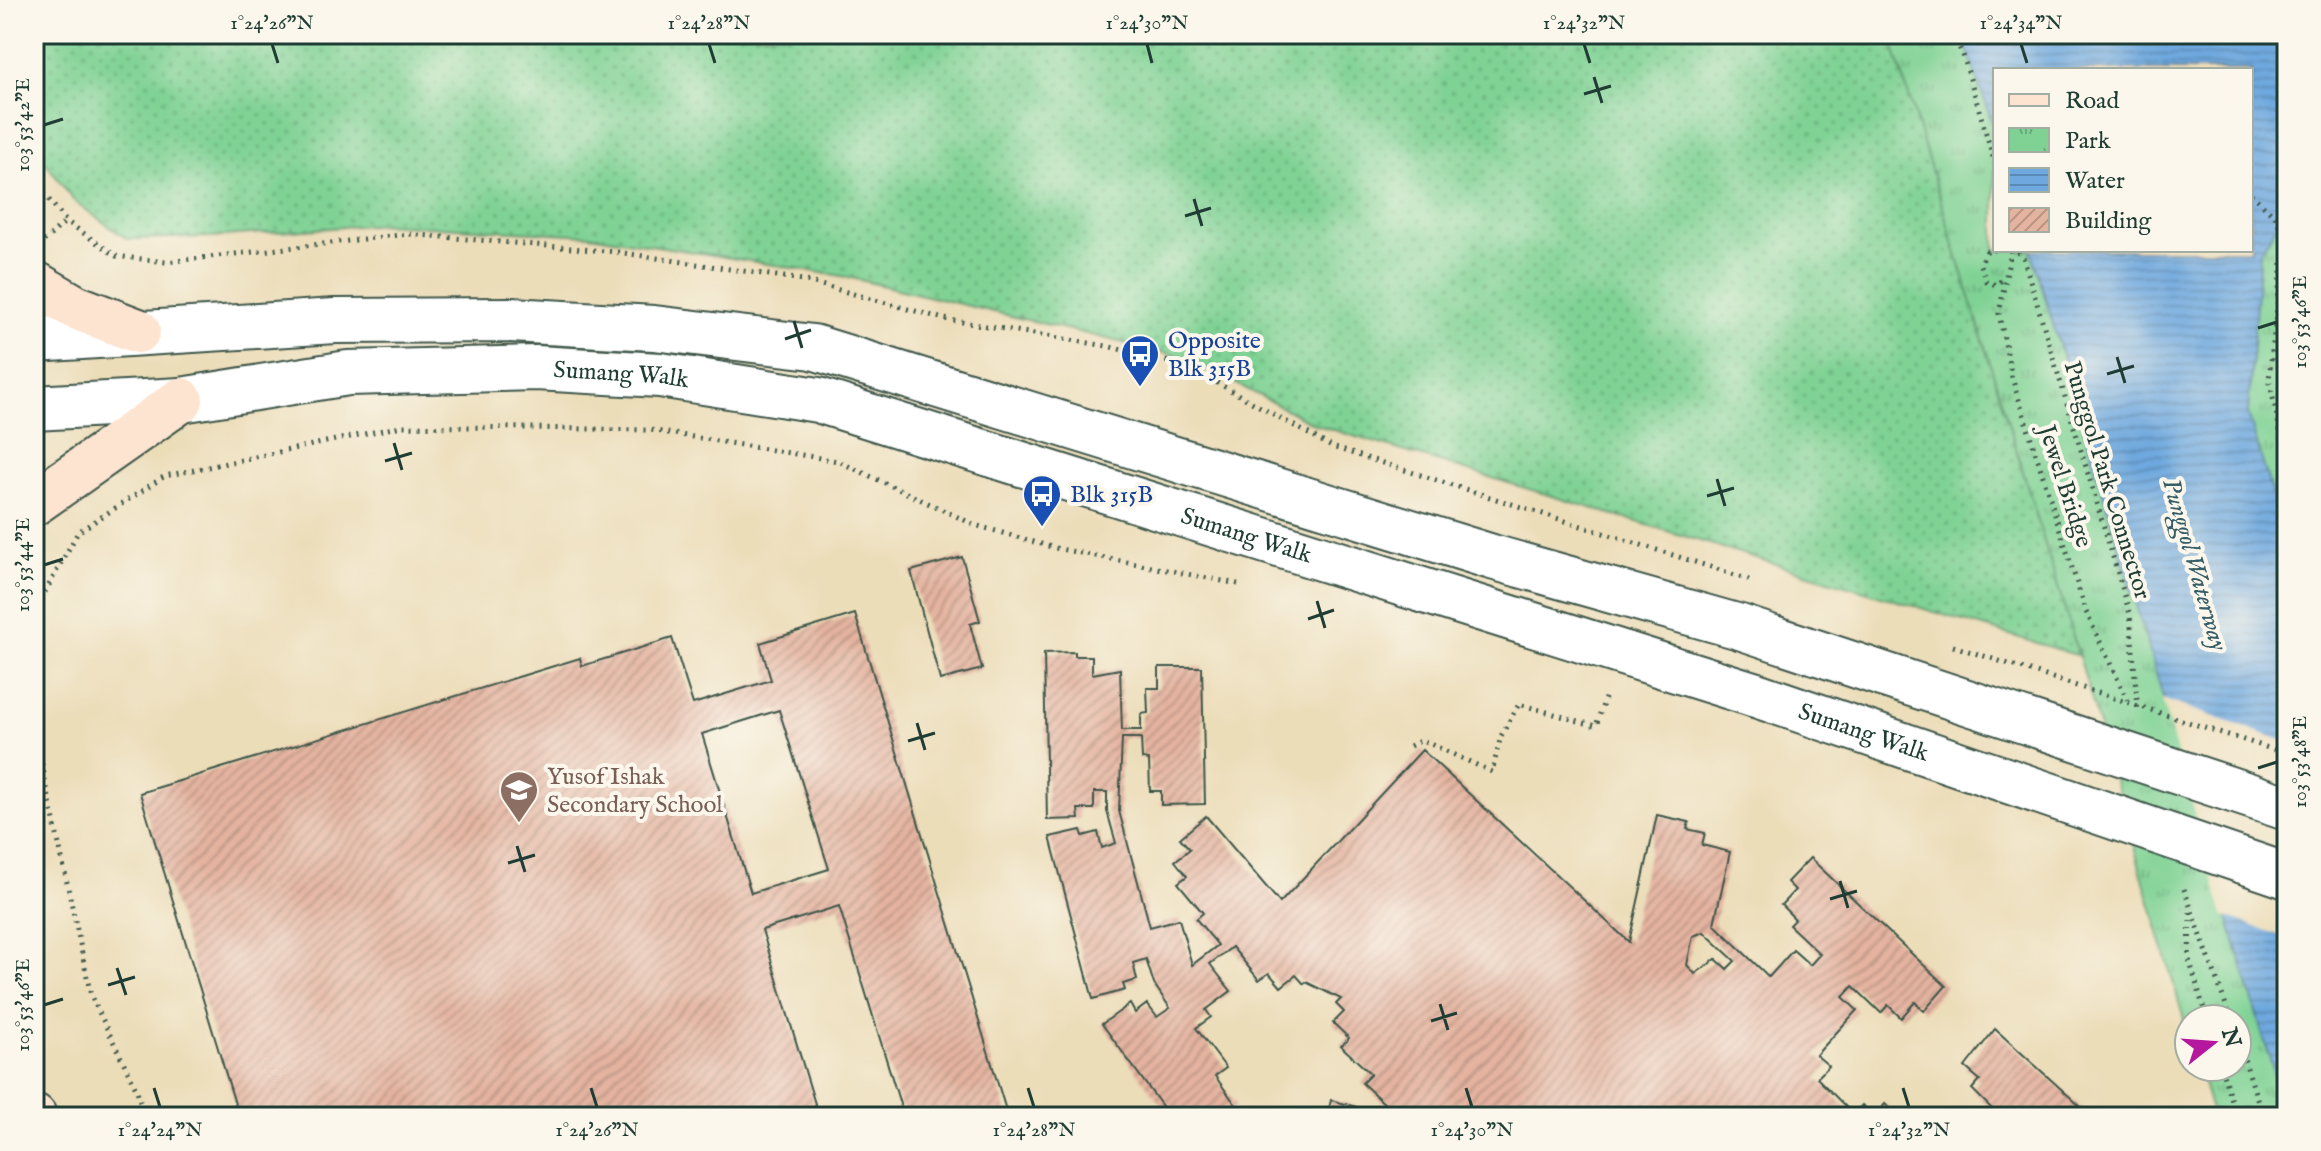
<svg xmlns="http://www.w3.org/2000/svg" width="2321" height="1151" font-family="'IM FELL English',serif">
	<style>
		.grass { fill: url(#grass-dots); stroke: #4f8864; stroke-width: 2 }
		.park { fill: url(#park-tufts); stroke: #4f8864; stroke-width: 2 }
		.water { fill: url(#water-rules); stroke: #467289; stroke-width: 2 }
		.pier { fill: #ecddb9 }
		.building { fill: url(#building-hatch); fill-rule: evenodd }
		.lines { fill: none; stroke-linecap: round; stroke-linejoin: round }
		.street-casing { stroke: #3e5548; stroke-width: 48 }
		.secondary-casing { stroke: #3e5548; stroke-width: 48 }
		.path { stroke: #3e5548; stroke-width: 5; stroke-dasharray: 2 6; stroke-linecap: butt }
		.street { stroke: #fff; stroke-width: 44 }
		.secondary { stroke: #fde4d1; stroke-width: 44 }
		.street-bridge-casing { stroke: #3e5548; stroke-width: 48; stroke-linecap: butt }
		.path-bridge { stroke: #3e5548; stroke-width: 5; stroke-dasharray: 2 6; stroke-linecap: butt }
		.street-bridge { stroke: #fff; stroke-width: 44 }
		.ticks { fill: none; stroke: #1f3d34; stroke-width: 3 }
		.labels { text-anchor: middle; stroke-width: 8; stroke-linejoin: round; paint-order: stroke }
		.transit-label { font-size: 24px; fill: #164399; stroke: #fbf7ec; text-anchor: start }
		.street-label { font-size: 24px; fill: #1f3d34; stroke: #fbf7ec }
		.education-label { font-size: 24px; fill: #785e54; stroke: #fbf7ec; text-anchor: start }
		.water-label { font-size: 26px; font-style: italic; fill: #375d67; stroke: #fbf7ec }
		.neatline { fill: none; stroke: #1f3d34; stroke-width: 3 }
		.ticks-label { font-size: 20px; text-anchor: middle; fill: #1f3d34 }
	</style>
	<defs>
		<pattern id="grass-dots" width="8" height="8" patternUnits="userSpaceOnUse" patternTransform="scale(2)"><rect width="8" height="8" fill="#7fd294"/><path d="M2 2h.1M6 6h.1" fill="none" stroke="#67ac7a" stroke-width="1.8" stroke-linecap="round"/></pattern>
		<pattern id="park-tufts" width="24" height="20" patternUnits="userSpaceOnUse" patternTransform="scale(2)"><rect width="24" height="20" fill="#7fd294"/><path d="M3 7l-1-3M5 7V3M7 7l1-3M15 17l-1-3M17 17v-4M19 17l1-3" fill="none" stroke="#67ac7a"/></pattern>
		<pattern id="water-rules" width="6" height="5" patternUnits="userSpaceOnUse" patternTransform="scale(2)"><rect width="6" height="5" fill="#6ea8de"/><path d="M0 2.5h6" fill="none" stroke="#5a8ab5"/></pattern>
		<pattern id="building-hatch" width="6" height="6" patternUnits="userSpaceOnUse" patternTransform="scale(2)"><rect width="6" height="6" fill="#e5b4a0"/><path d="M-1 1l2-2M0 6l6-6M5 7l2-2" fill="none" stroke="#b99483"/></pattern>
	</defs>
	<rect width="100%" height="100%" fill="#fbf7ec"/>
	<filter id="ink" filterUnits="userSpaceOnUse"><feTurbulence type="fractalNoise" baseFrequency=".0125" numOctaves="2"/><feDisplacementMap in="SourceGraphic" scale="16" xChannelSelector="R" yChannelSelector="G"/><feConvolveMatrix kernelMatrix="1 2 1 2 8 2 1 2 1" color-interpolation-filters="sRGB"/></filter>
	<filter id="wash" filterUnits="userSpaceOnUse"><feTurbulence type="fractalNoise" baseFrequency=".006" numOctaves="4" result="noise"/><feDisplacementMap in="SourceGraphic" scale="32" xChannelSelector="R" yChannelSelector="G"/><feGaussianBlur stdDeviation="1.8" result="paint"/><feColorMatrix in="noise" values="0 0 0 0 0 0 0 0 0 0 0 0 0 0 0 0 0 1.4 0 .05"/><feComposite in="paint" operator="in"/></filter>
	<g filter="url(#wash)">
		<rect width="100%" height="100%" fill="#ecddb9"/>
		<polygon class="grass" points="34,34 1890,34 2079,656 1314,424 1187,358 847,277 590,235 383,224 211,237 127,239 74,201 38,152 34,132"/>
		<polygon class="park" points="1890,34 1962,34 1977,75 1995,78 1995,250 2251,250 2287,132 2287,1117 2213,1117 2198,1067 2237,1067 2237,1019 2189,1019 2189,1037 2079,656"/>
		<polygon class="water" points="1962,34 2287,34 2287,209 2260,252 2248,413 2287,545 2287,1117 2031,250 2251,250 2251,70 1995,70 1995,131"/>
		<polygon class="pier" points="2162,699 2287,742 2287,938 2223,915"/>
		<g id="blocks">
			<g class="building">
				<polygon points="962,557 980,621 970,624 982,669 940,680 911,571"/>
				<path d="M855,614L1008,1117H904L839,906L762,930L819,1117H239L140,793L580,658L582,666L672,638L693,704L771,680L760,643ZM779,710L829,869L751,893L702,734Z"/>
				<path d="M1075,652V656H1092V674L1120,669L1122,730H1141V714L1148,713L1147,688H1159V667H1202L1205,804L1161,805V791H1150L1149,760L1142,759L1141,738H1122L1119,811L1150,927L1179,919L1192,965L1218,945L1196,919L1203,913L1178,883L1187,876L1175,861L1190,849L1180,838L1206,816L1280,903L1422,750L1629,942L1657,815L1689,822L1687,829L1705,833L1702,845L1730,852L1714,924L1769,977L1793,950L1810,965L1820,954L1789,925L1795,919L1781,905L1795,890L1787,882L1810,858L1946,986L1924,1011L1915,1002L1901,1018L1888,1005L1881,1013L1853,986L1843,997L1857,1010L1816,1055L1829,1066L1817,1078L1854,1115L1862,1105L1875,1116L1885,1104L1899,1117H1399L1362,1083L1371,1074L1341,1046L1349,1038L1333,1023L1344,1012L1336,1004L1341,999L1306,982L1304,984L1296,975L1281,987L1269,973L1259,980L1232,947L1210,964L1231,991L1206,1010L1211,1017L1196,1028L1226,1068L1215,1076L1236,1105L1227,1113L1230,1117H1170L1102,1024L1130,1004L1135,1013L1147,1004L1157,1017L1170,1008L1154,984L1146,959L1133,963L1137,980L1123,984L1125,990L1093,999L1050,837L1081,830L1083,836L1098,832L1102,848L1116,843L1107,811V792H1094V809H1078L1079,819L1047,820L1044,653ZM1704,932L1735,961L1727,969L1716,959L1695,974L1687,965L1693,936Z"/>
				<polygon points="1995,1029 2092,1117 2000,1117 1972,1089 1980,1080 1965,1067"/>
				<polygon points="1331,1100 1389,1116 1389,1117 1327,1117"/>
			</g>
		</g>
	</g>
	<g filter="url(#ink)">
		<use href="#blocks" fill-opacity="0" stroke="#3e5548" stroke-width="2"/>
		<g class="lines">
			<defs>
				<g id="street">
					<polyline points="34,340 335,321 511,320 654,328 813,347 1492,557 1740,627"/>
					<path id="s1" d="M34,408L181,400L348,373L536,368L660,375L818,400L1756,695"/>
				</g>
				<g id="secondary">
					<polyline points="34,283 75,307 138,331"/>
					<polyline points="34,503 181,400"/>
					<polyline points="34,1116 34,1117"/>
				</g>
			</defs>
			<use href="#street" class="street-casing"/>
			<use href="#secondary" class="secondary-casing"/>
			<g class="path">
				<polyline points="1952,34 1963,55 1995,164"/>
				<polyline points="34,181 66,221 116,256 166,262 408,234 617,252 803,280 944,319 1107,346 1189,367 1332,447 1717,569"/>
				<polyline points="2251,194 2274,215 2287,240"/>
				<polyline points="44,241 66,221"/>
				<polyline points="1995,250 1987,251 1980,265 1986,281 1996,285 2005,277"/>
				<polyline points="2009,250 2022,254"/>
				<polyline points="2021,250 2130,614 2138,713"/>
				<polyline points="2287,257 2282,262 2269,379 2287,463"/>
				<polyline points="1410,746 1422,740 1492,772 1501,736 1519,704 1596,726 1606,695"/>
				<polyline points="2184,889 2231,1019"/>
				<polyline points="2190,912 2189,959 2207,1019"/>
				<polyline points="2237,1037 2263,1117"/>
				<polyline points="2221,1067 2236,1117"/>
				<polyline points="144,1117 137,1090 91,996 36,736 37,607 78,532 165,476 402,426 650,430 838,461 975,525 1055,548 1243,585"/>
			</g>
			<use href="#street" class="street"/>
			<use href="#secondary" class="secondary"/>
			<defs>
				<g id="street-bridge">
					<polyline points="1740,627 2287,808"/>
					<path id="s2" d="M1756,695L2287,876"/>
				</g>
			</defs>
			<use href="#street-bridge" class="street-bridge-casing"/>
			<g class="path-bridge">
				<polyline points="2011,250 1999,314 2012,378 2086,612 2128,701"/>
				<polyline points="1717,569 1749,580"/>
				<polyline points="1953,646 2287,754"/>
			</g>
			<use href="#street-bridge" class="street-bridge"/>
		</g>
	</g>
	<path class="ticks" d="M272,44L278,63M709,44L715,63M1147,44L1152,63M1584,44L1590,63M2021,44L2027,63M1594,77L1602,103M1584,94L1611,86M44,125L63,119M1194,199L1202,226M1185,216L1211,208M794,321L802,348M2258,328L2277,322M785,339L811,330M2117,357L2125,383M2107,374L2134,366M394,443L402,470M385,461L412,453M1717,479L1725,506M1707,496L1734,488M44,565L63,559M1317,601L1325,628M1308,619L1334,610M917,723L925,750M908,741L935,733M2258,768L2277,762M517,846L525,872M508,863L535,855M1840,881L1848,908M1830,899L1857,891M117,968L126,995M108,985L135,977M1440,1004L1448,1030M44,1005L63,999M1431,1021L1457,1013M154,1088L160,1107M591,1088L597,1107M1028,1088L1034,1107M1466,1088L1472,1107M1903,1088L1909,1107"/>
	<defs>
		<symbol id="bus-pin" viewBox="-11 -11 22 30"><path d="M0 17L-7.5 6A9.5 9.5 0 1 1 7.5 6Z" fill="#1a4fb4" stroke="#fbf7ec"/><path d="M-5-6H5V4H4V6H2V4H-2V6H-4V4H-5ZM-3.5-4V0h7V-4ZM-3.5 1.2v1.5H-2V1.2ZM2 1.2v1.5H3.5V1.2Z" fill="#fff"/></symbol>
		<symbol id="school-pin" viewBox="-11 -11 22 30"><path d="M0 17L-7.5 6A9.5 9.5 0 1 1 7.5 6Z" fill="#8d6e63" stroke="#fbf7ec"/><path d="M0-5L7-2L0 1L-7-2ZM-4 1L0 2.5L4 1V4Q0 6-4 4Z" fill="#fff"/></symbol>
	</defs>
	<g fill-rule="evenodd">
		<use href="#bus-pin" x="1118" y="332" width="44" height="60"/>
		<use href="#bus-pin" x="1020" y="472" width="44" height="60"/>
		<use href="#school-pin" x="497" y="768" width="44" height="60"/>
	</g>
	<g class="labels">
		<g class="transit-label">
			<text x="1168" y="348">Opposite<tspan x="1168" dy="28">Blk 315B</tspan></text>
			<text x="1070" y="502">Blk 315B</text>
		</g>
		<g class="street-label">
			<text dy="8" stroke="none"><textPath href="#s1" startOffset="590">Sumang Walk</textPath></text>
			<text transform="translate(2108 480) rotate(73)" y="8">Punggol Park Connector</text>
			<text transform="translate(2066 486) rotate(72)" y="8">Jewel Bridge</text>
			<text dy="8" stroke="none"><textPath href="#s1" startOffset="1238">Sumang Walk</textPath></text>
			<text dy="8" stroke="none"><textPath href="#s2" startOffset="114">Sumang Walk</textPath></text>
		</g>
		<g class="education-label">
			<text x="547" y="784">Yusof Ishak<tspan x="547" dy="28">Secondary School</tspan></text>
		</g>
		<g class="water-label">
			<text transform="translate(2196 564) rotate(74)" y="9">Punggol Waterway</text>
		</g>
	</g>
	<rect width="2321" height="1151" fill="none" stroke="#fbf7ec" stroke-width="88"/>
	<rect x="1993" y="68" width="260" height="184" fill="#fbf7ec" stroke="#a3ada2" stroke-width="2"/>
	<rect x="2009" y="94" width="40" height="12" fill="#fde4d1" stroke="#a3ada2" stroke-width="2"/>
	<text x="2065" y="108" font-size="24" fill="#1f3d34">Road</text>
	<rect x="2009" y="128" width="40" height="24" fill="url(#park-tufts)" stroke="#a3ada2" stroke-width="2"/>
	<text x="2065" y="148" font-size="24" fill="#1f3d34">Park</text>
	<rect x="2009" y="168" width="40" height="24" fill="url(#water-rules)" stroke="#a3ada2" stroke-width="2"/>
	<text x="2065" y="188" font-size="24" fill="#1f3d34">Water</text>
	<rect x="2009" y="208" width="40" height="24" fill="url(#building-hatch)" stroke="#a3ada2" stroke-width="2"/>
	<text x="2065" y="228" font-size="24" fill="#1f3d34">Building</text>
	<g transform="translate(2213 1043) rotate(73)"><circle r="38" fill="#fbf7ec" stroke="#a3ada2" stroke-width="2"/>
	<path d="M0-6L14 30L0 20L-14 30Z" fill="#b5179e"/>
	<text y="-12" font-size="22" font-weight="bold" text-anchor="middle" fill="#1f3d34">N</text>
	</g>
	<rect x="44" y="44" width="2233" height="1063" class="neatline"/>
	<g class="ticks-label">
		<text x="272" y="29">1°24'26"N</text>
		<text x="709" y="29">1°24'28"N</text>
		<text x="1147" y="29">1°24'30"N</text>
		<text x="1584" y="29">1°24'32"N</text>
		<text x="2021" y="29">1°24'34"N</text>
		<text transform="translate(22 125) rotate(-90)" y="7">103°53'42"E</text>
		<text transform="translate(2299 322) rotate(-90)" y="7">103°53'46"E</text>
		<text transform="translate(22 565) rotate(-90)" y="7">103°53'44"E</text>
		<text transform="translate(2299 762) rotate(-90)" y="7">103°53'48"E</text>
		<text transform="translate(22 1005) rotate(-90)" y="7">103°53'46"E</text>
		<text x="160" y="1136">1°24'24"N</text>
		<text x="597" y="1136">1°24'26"N</text>
		<text x="1034" y="1136">1°24'28"N</text>
		<text x="1472" y="1136">1°24'30"N</text>
		<text x="1909" y="1136">1°24'32"N</text>
	</g>
</svg>
